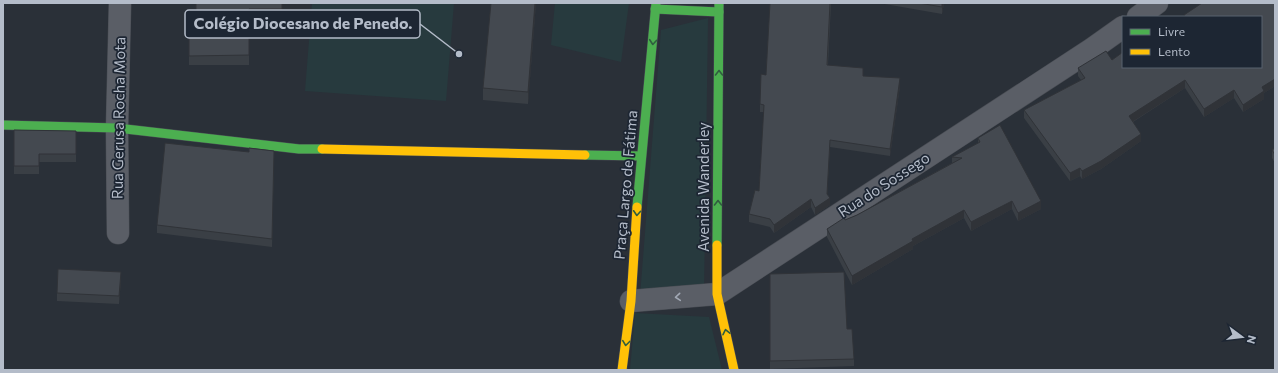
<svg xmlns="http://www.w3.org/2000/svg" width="1278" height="373" font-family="Commissioner,sans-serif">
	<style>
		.green { fill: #273a3e }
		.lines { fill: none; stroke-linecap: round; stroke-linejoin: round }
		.street-casing { stroke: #484c53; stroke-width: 23 }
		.fast-casing { stroke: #484c53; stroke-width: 10 }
		.slow-casing { stroke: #484c53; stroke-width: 10 }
		.street { stroke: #5a5e66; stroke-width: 22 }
		.fast { stroke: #4caf50; stroke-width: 9 }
		.slow { stroke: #ffc107; stroke-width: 9 }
		.wall { fill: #3a3f45 }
		.shaded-wall { fill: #303338 }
		.building { fill: #444950; stroke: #303338 }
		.oneway { stroke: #305d3f }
		.oneway2 { stroke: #a2a9b5 }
		.labels { text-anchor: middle; stroke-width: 3.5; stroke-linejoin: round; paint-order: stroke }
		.street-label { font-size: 15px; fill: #b4bcc9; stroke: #1d2633 }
		.leader { fill: none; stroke: #b4bcc9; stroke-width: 1.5 }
		.callout-dot { fill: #b4bcc9; stroke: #1d2633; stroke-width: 1.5 }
		.callout { fill: #1d2633; stroke: #b4bcc9; stroke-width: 1.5 }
		.callout-label { font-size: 16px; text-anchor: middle; font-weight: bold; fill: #b4bcc9 }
	</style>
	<rect width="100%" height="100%" fill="#2a3038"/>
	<g class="green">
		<polygon points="312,3 454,3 446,101 305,91"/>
		<polygon points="555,3 629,3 621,62 551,45"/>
		<polygon points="708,18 704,290 640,296 661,30"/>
		<polygon points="635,313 709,317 722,370 630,370"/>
	</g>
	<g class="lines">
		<defs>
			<g id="street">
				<polyline points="1138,17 1157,3"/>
				<polyline points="118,233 117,128 120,3"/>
				<polyline points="631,301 717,294 1092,49 1123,27"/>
			</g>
			<g id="fast">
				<polyline points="655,9 719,12"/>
				<polyline points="3,125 117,128 299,149 322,149"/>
				<polyline points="585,155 641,156"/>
				<polyline points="637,207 656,3"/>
				<polyline points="717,245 719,3"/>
			</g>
			<g id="slow">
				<polyline points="322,149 585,155"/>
				<polyline points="717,245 717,294 734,370"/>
				<polyline points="622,370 631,301 637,207"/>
			</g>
		</defs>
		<use href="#street" class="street-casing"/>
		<use href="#fast" class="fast-casing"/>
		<use href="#slow" class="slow-casing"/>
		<use href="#street" class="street"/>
		<use href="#fast" class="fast"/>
		<use href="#slow" class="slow"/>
	</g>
	<g class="wall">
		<polygon points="282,3 282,18 249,19 249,65 189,65 189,17 196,17"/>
		<polygon points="491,3 536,3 528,104 483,100 483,88"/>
		<polygon points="770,3 831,3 828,65 863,76 900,86 890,156 830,147 827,195 830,205 815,215 811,207 774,233 770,227 749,222 749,214 759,191 764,112 760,112 760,104 766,75"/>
		<polygon points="879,3 944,3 942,14"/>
		<polygon points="1275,3 1275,86 1264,93 1264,99 1243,112 1234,98 1204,117 1185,88 1133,122 1141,141 1101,169 1082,179 1080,176 1070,181 1024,118 1024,110 1081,80 1078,76 1078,68 1112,60 1123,67 1261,17 1184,17 1184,15"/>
		<polygon points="14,130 76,131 76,162 39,162 39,174 14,174"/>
		<polygon points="978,138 1041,209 1018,221 1012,209 971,231 964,218 913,246 913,249 852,285 827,237 827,229 845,220 857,215 952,163 952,157 978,143"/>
		<polygon points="1275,148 1275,163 1272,158 1272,150"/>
		<polygon points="274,151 272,247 157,233 157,225 249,152"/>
		<polygon points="770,274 847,329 854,359 854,366 770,369"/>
		<polygon points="121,280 119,304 57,301 57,293"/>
	</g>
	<g class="shaded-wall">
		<polygon points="535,3 536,3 528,104 528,92"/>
		<polygon points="942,3 944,3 942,14"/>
		<polygon points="900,78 900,86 890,156 890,149"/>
		<polygon points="1275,79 1275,86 1264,93 1264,99 1243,112 1243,105 1262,87"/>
		<polygon points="1185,80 1185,88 1129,124 1129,116"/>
		<polygon points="1234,90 1234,98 1204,117 1204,109"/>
		<polygon points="1141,134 1141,141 1101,169 1082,179 1082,171"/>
		<polygon points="830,140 827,200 830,198 830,205 815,215 815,208"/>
		<polygon points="1080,168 1080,176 1070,181 1070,173"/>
		<polygon points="811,199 811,207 774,233 774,225"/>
		<polygon points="1012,201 1012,209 971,231 971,222"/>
		<polygon points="1041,201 1041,209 1018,221 1018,213"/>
		<polygon points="964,210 964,218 913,246 913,249 852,285 852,276 912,239"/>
		<polygon points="121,272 121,280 119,304 119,296"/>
	</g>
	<g class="building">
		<polygon points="196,3 282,3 282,9 249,9 249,55 189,56 189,17 196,17"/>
		<polygon points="491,3 535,3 528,92 483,88"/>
		<polygon points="770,3 830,3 827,65 863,68 863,76 900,78 890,149 830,140 827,194 830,198 815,208 811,199 774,225 770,219 749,214 755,190 759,191 764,105 760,104 761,74 766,75"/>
		<polygon points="919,3 942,3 942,7"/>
		<polygon points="1202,3 1275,3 1275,79 1262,87 1264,91 1243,105 1234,90 1204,109 1185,80 1129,116 1141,134 1101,161 1082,171 1080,168 1070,173 1024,110 1085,78 1078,68 1106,51 1112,60 1123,52 1123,67 1261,67 1261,17 1186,17 1184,15"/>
		<polygon points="1000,125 1041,201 1018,213 1012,201 971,222 964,210 912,239 913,241 852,276 827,229 844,218 845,220 857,215 962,158 952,157 980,142 978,138"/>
		<polygon points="14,130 76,131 76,154 39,154 39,166 14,166"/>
		<polygon points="165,143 249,152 249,148 274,151 272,239 157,225"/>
		<polygon points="1275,148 1275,155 1272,150"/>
		<polygon points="58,269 121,272 119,296 57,293"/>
		<polygon points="844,272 847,329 852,329 854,359 770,361 770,274"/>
	</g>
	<defs><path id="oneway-chevron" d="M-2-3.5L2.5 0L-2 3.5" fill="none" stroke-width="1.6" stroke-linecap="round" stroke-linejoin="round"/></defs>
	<g class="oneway">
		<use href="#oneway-chevron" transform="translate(653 42) rotate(95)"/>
		<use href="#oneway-chevron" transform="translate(719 73) rotate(-90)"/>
		<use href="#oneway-chevron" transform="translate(718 203) rotate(-90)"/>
		<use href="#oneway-chevron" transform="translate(637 213) rotate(94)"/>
		<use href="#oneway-chevron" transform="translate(726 332) rotate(-102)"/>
		<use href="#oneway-chevron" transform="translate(626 343) rotate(97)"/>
	</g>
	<use class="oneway2" href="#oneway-chevron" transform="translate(678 297) rotate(175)"/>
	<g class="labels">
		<g class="street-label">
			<text transform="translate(119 118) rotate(-89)" y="5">Rua Gerusa Rocha Mota</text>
			<text transform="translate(626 185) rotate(-85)" y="5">Praça Largo de Fátima</text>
			<text transform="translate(884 185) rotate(-33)" y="5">Rua do Sossego</text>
			<text transform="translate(704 187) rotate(-90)" y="5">Avenida Wanderley</text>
		</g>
	</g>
	<path class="leader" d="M459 54L420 24"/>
	<circle class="callout-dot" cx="459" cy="54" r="4"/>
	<rect class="callout" x="185" y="10" width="235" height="28" rx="4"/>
	<g class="callout-label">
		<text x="303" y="29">Colégio Diocesano de Penedo.</text>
	</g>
	<rect width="1278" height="373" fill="none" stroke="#b4bcc9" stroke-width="8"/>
	<rect x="1122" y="16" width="140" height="52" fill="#1d2633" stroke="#59626f"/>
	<rect x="1130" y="29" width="20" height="6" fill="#4caf50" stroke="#59626f"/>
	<text x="1158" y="36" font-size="12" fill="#b4bcc9">Livre</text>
	<rect x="1130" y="49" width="20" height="6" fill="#ffc107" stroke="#59626f"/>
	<text x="1158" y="56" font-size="12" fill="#b4bcc9">Lento</text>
	<g transform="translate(1242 337) rotate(105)" stroke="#1d2633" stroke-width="3" paint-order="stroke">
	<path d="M0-3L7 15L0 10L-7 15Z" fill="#b4bcc9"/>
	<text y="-6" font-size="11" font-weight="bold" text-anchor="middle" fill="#b4bcc9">N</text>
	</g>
</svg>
